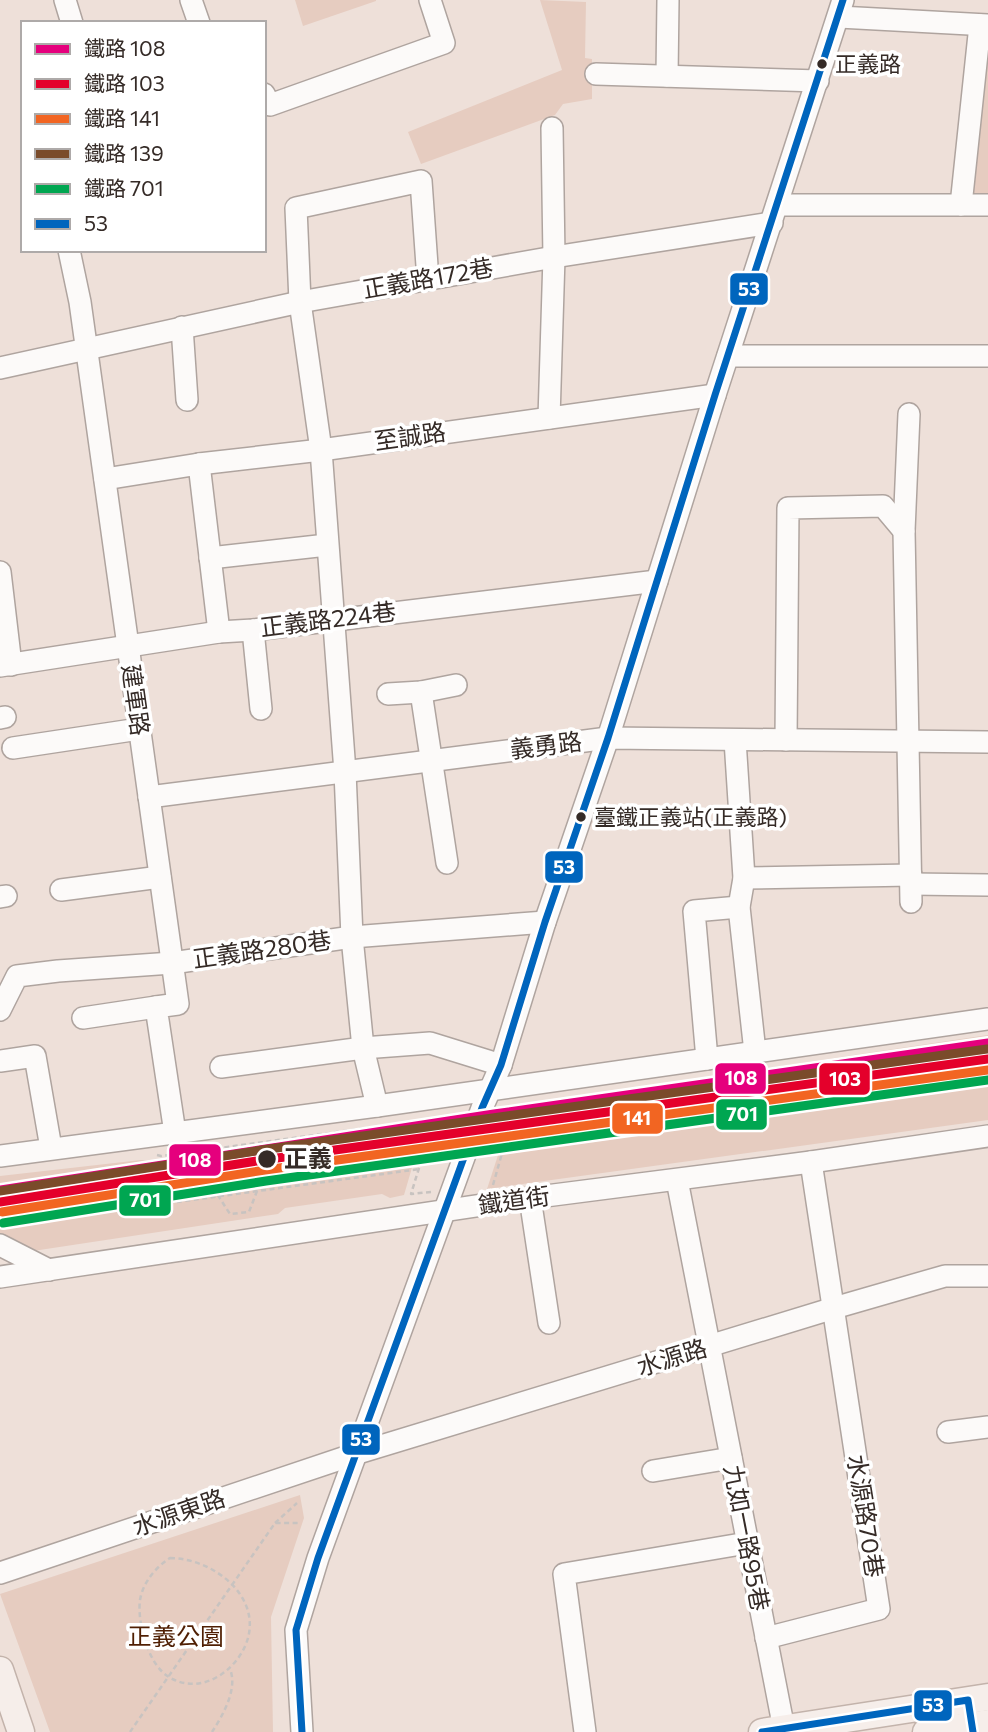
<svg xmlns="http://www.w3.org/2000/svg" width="988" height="1732" font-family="Commissioner,'Noto Sans TC',sans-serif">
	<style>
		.green { fill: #e6ccc0 }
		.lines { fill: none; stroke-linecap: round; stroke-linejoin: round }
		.minor-casing { stroke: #afa49f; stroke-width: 24 }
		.major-casing { stroke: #c3b3ab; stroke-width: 29 }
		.path { stroke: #c8c3c0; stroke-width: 2.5; stroke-dasharray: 5 3.5; stroke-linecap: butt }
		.minor { stroke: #fcfaf9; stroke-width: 21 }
		.major { stroke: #f6eeea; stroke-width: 26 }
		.bus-1-casing { stroke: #fff; stroke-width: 12 }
		.bus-1 { stroke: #0065bd; stroke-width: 7 }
		.rail-1-casing { stroke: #fff; stroke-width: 14 }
		.rail-2-casing { stroke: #fff; stroke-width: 14 }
		.rail-3-casing { stroke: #fff; stroke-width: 14 }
		.rail-4-casing { stroke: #fff; stroke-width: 14 }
		.rail-5-casing { stroke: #fff; stroke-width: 14 }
		.rail-1 { stroke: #e5007d; stroke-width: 9 }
		.rail-2 { stroke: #e4002b; stroke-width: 9 }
		.rail-3 { stroke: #f26522; stroke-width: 9 }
		.rail-4 { stroke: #7a4b2a; stroke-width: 9 }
		.rail-5 { stroke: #00a651; stroke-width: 9 }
		.bus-dot { fill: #352b27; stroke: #fff; stroke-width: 2.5 }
		.labels { text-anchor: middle; stroke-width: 7; stroke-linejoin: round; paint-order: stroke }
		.bus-label { font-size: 22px; fill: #352b27; stroke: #fff; text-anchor: start }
		.street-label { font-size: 24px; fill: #352b27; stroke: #fff }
		.stop-label { font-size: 24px; font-weight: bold; fill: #352b27; stroke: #fff; text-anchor: start }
		.park-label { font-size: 24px; fill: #4f1f03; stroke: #fff }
		.line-badge { stroke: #fff; stroke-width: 2.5 }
		.badge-label { font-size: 19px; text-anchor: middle; font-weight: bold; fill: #fff }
	</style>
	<rect width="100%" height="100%" fill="#eee0d9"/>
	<g class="green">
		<polygon points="295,0 376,0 376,1 303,26"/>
		<polygon points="540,0 586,2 585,58 592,59 592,99 563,104 555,115 421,164 408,132 562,70"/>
		<polygon points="988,48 988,195 968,195"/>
		<polygon points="988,1035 988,1120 487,1189 514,1106"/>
		<polygon points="423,1130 404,1195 390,1198 382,1194 285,1208 278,1214 33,1251 0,1239 0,1176 141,1160 161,1162"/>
		<polygon points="300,1495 304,1518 271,1617 273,1732 50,1732 0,1594"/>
	</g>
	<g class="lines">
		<defs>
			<g id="minor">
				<polyline points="65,0 72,23"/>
				<polyline points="191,0 199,23"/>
				<polyline points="839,17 988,25"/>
				<polyline points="596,74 818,81"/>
				<polyline points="667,76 668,0"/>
				<polyline points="264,94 270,105 444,43 430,0"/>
				<polyline points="777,205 988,205"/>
				<polyline points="961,205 980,25"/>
				<polyline points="69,250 80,302 178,1004 156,1007 175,1133"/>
				<polyline points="182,327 187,400"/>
				<polyline points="728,356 988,356"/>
				<polyline points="0,368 300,302 554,257 772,223"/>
				<polyline points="909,414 904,531 911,902"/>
				<polyline points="549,418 554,257 552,128"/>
				<polyline points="199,464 219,632"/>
				<polyline points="105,479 199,464 321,450 715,395"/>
				<polyline points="210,558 327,545"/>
				<polyline points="0,572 11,665"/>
				<polyline points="253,630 261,709"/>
				<polyline points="0,666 219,632 253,630 657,581"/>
				<polyline points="421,692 447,863"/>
				<polyline points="388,694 421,692 456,685"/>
				<polyline points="0,718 5,717"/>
				<polyline points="735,740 744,878 739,907 755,1052"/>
				<polyline points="786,740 788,508 883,506 904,531"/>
				<polyline points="13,748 139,729"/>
				<polyline points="149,797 608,738 988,742"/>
				<polyline points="744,878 911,875"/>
				<polyline points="911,884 988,885"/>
				<polyline points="61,890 160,877"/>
				<polyline points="0,897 6,896"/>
				<polyline points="0,1010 17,976 58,971 172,963 352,937 545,922"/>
				<polyline points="83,1018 156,1007"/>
				<polyline points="707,1059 694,911 739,907"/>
				<polyline points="0,1061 35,1056 51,1148"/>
				<polyline points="221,1067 363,1048 430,1043 501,1065"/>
				<polyline points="377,1106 363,1048 352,937 345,772 321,450 300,302 296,208 421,181 428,280"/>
				<polyline points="0,1156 377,1106 988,1019"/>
				<polyline points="677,1180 784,1729"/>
				<polyline points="530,1198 549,1323"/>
				<polyline points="0,1245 49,1270"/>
				<polyline points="0,1277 530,1198 811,1162 988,1136"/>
				<polyline points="948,1432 988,1427"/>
				<polyline points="653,1471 731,1458"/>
				<polyline points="0,1573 358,1453 834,1308 945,1276 988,1276"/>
				<polyline points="766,1638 879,1609 811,1162"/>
				<polyline points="302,1732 296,1630 318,1558 482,1108 501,1065 545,922 608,738 715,395 843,0"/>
				<polyline points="585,1732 564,1574 747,1543"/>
			</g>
			<g id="major">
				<polyline points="0,1670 21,1732"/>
				<polyline points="762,1732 988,1697"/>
				<polyline points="926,1732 988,1723"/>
			</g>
		</defs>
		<use href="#minor" class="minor-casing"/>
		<use href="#major" class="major-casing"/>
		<g class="path">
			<polyline points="533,1108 539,1146"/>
			<polyline points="503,1110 514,1111 690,1086 696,1105 700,1105 988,1060"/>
			<polyline points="190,1152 230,1214 249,1212 257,1191"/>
			<polyline points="503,1152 680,1127 690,1124 698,1116"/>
			<polyline points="329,1153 331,1166"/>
			<polyline points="157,1155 161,1156 396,1124"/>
			<polyline points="200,1168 329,1153 429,1137"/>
			<polyline points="493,1185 514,1111"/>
			<polyline points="431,1192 411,1194 435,1116"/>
			<polyline points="0,1226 420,1169"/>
			<polyline points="275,1523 297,1503"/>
			<path d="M170,1558C210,1558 260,1593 248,1638C239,1670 201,1697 169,1677C148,1665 137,1622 140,1600C143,1582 156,1567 170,1558Z"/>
			<polyline points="130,1732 275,1523 300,1523"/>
			<path d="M212,1732C223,1715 238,1689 230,1669"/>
		</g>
		<use href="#minor" class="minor"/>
		<use href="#major" class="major"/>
		<defs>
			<g id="bus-1">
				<polyline points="302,1732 296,1630 318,1558 482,1108 501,1065 545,922 608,738 715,395 843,0"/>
				<polyline points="762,1732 968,1700 973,1732"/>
			</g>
		</defs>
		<use href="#bus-1" class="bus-1-casing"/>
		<use href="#bus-1" class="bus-1"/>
		<defs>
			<polyline id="rail-1" points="0,1190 494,1114 988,1043"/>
			<polyline id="rail-2" points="0,1202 263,1160 988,1059"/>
			<polyline id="rail-3" points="2,1212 265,1170 988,1070"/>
			<polyline id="rail-4" points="0,1191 262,1150 987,1049"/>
			<polyline id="rail-5" points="3,1223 266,1181 988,1080"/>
		</defs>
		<use href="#rail-1" class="rail-1-casing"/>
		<use href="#rail-2" class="rail-2-casing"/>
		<use href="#rail-3" class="rail-3-casing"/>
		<use href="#rail-4" class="rail-4-casing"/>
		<use href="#rail-5" class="rail-5-casing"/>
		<use href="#rail-1" class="rail-1"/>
		<use href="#rail-2" class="rail-2"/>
		<use href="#rail-3" class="rail-3"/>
		<use href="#rail-4" class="rail-4"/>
		<use href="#rail-5" class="rail-5"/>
	</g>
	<g class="bus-dot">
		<circle cx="822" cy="64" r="6"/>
		<circle cx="581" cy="817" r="6"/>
		<circle cx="267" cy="1159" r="10"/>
	</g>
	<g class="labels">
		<g class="bus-label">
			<text x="835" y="72">正義路</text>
			<text x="594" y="825">臺鐵正義站(正義路)</text>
		</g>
		<g class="street-label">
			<text transform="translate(428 279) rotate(-10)" y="8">正義路172巷</text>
			<text transform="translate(410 437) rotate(-8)" y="8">至誠路</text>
			<text transform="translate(328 620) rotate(-7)" y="8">正義路224巷</text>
			<text transform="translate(135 700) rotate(82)" y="8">建軍路</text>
			<text transform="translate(546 746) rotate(-7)" y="8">義勇路</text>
			<text transform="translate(262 950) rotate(-8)" y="8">正義路280巷</text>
			<text transform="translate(514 1201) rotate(-8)" y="8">鐵道街</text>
			<text transform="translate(672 1358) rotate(-17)" y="8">水源路</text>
			<text transform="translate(179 1513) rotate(-19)" y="8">水源東路</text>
			<text transform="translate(865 1516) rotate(81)" y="8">水源路70巷</text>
			<text transform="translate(746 1538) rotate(79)" y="8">九如一路95巷</text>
		</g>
		<g class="stop-label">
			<text x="284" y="1167">正義</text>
		</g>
		<g class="park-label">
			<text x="176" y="1645">正義公園</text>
		</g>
	</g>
	<g class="line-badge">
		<rect x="729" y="272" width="40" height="34" rx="7" fill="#0065bd"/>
		<rect x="544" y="850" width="40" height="34" rx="7" fill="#0065bd"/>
		<rect x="714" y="1062" width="53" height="33" rx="7" fill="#e5007d"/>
		<rect x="818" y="1062" width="53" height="34" rx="7" fill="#e4002b"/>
		<rect x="715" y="1098" width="53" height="33" rx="7" fill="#00a651"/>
		<rect x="611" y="1102" width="53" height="33" rx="7" fill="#f26522"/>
		<rect x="168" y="1143" width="54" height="34" rx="7" fill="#e5007d"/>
		<rect x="118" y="1184" width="54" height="33" rx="7" fill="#00a651"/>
		<rect x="341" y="1423" width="40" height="33" rx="7" fill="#0065bd"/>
		<rect x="913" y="1689" width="40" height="33" rx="7" fill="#0065bd"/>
	</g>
	<g class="badge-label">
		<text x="749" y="296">53</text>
		<text x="564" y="874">53</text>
		<text x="741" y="1085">108</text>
		<text x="845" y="1086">103</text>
		<text x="742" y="1121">701</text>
		<text x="637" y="1125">141</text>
		<text x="195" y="1167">108</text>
		<text x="145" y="1207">701</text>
		<text x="361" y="1446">53</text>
		<text x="933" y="1712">53</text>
	</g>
	<rect x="21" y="21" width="245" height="231" fill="#ffffff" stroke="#aeaaa9" stroke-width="2"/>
	<rect x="35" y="44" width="35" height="10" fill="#e5007d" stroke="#aeaaa9" stroke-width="2"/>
	<text x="84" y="56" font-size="21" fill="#352b27">鐵路 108</text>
	<rect x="35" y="79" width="35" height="10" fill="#e4002b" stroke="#aeaaa9" stroke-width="2"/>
	<text x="84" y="91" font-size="21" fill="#352b27">鐵路 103</text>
	<rect x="35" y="114" width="35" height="10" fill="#f26522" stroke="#aeaaa9" stroke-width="2"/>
	<text x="84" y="126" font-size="21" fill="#352b27">鐵路 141</text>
	<rect x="35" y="149" width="35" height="10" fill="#7a4b2a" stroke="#aeaaa9" stroke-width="2"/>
	<text x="84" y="161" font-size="21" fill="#352b27">鐵路 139</text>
	<rect x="35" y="184" width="35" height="10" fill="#00a651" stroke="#aeaaa9" stroke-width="2"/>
	<text x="84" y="196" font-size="21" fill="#352b27">鐵路 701</text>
	<rect x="35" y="219" width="35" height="10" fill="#0065bd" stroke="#aeaaa9" stroke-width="2"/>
	<text x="84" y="231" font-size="21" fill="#352b27">53</text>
</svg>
